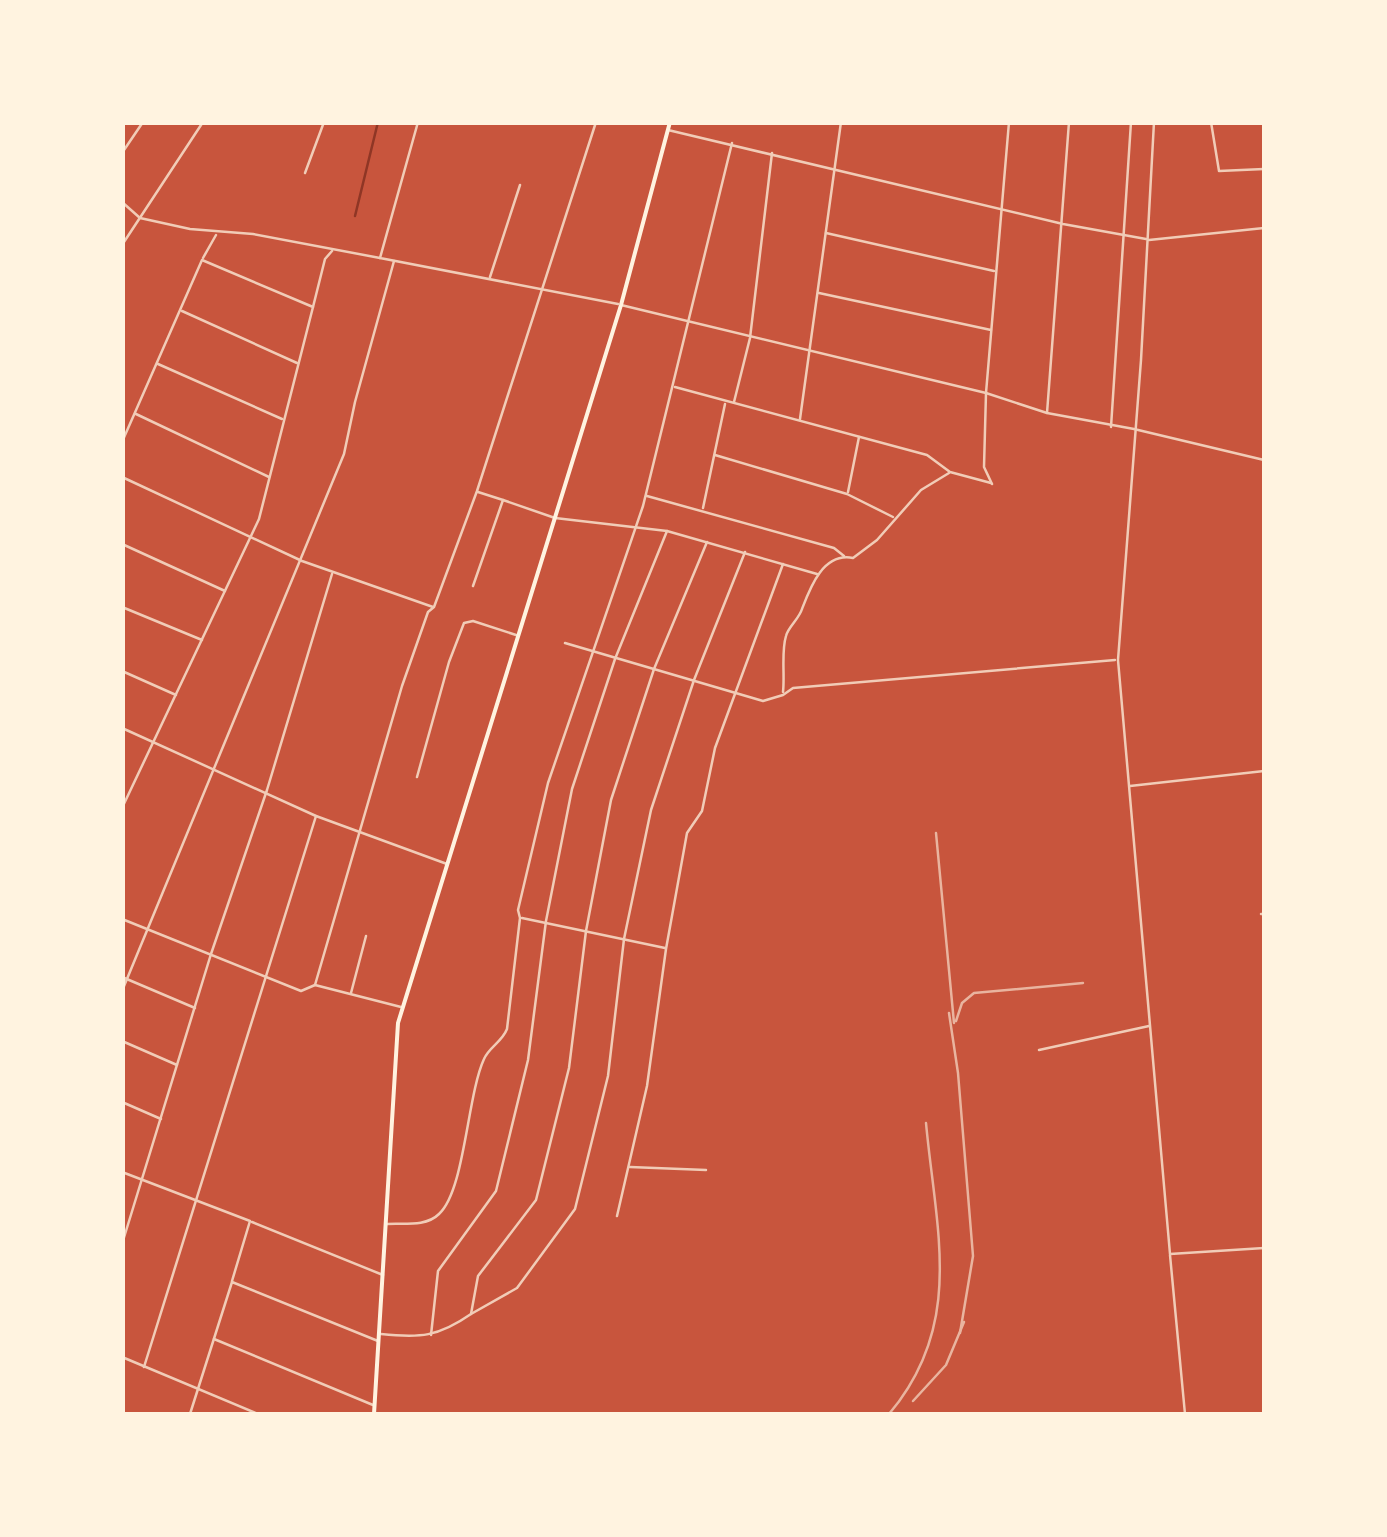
<svg xmlns="http://www.w3.org/2000/svg" width="1387" height="1537" font-family="'Roboto Serif',serif">
	<style>
		.lines { fill: none; stroke-linecap: round; stroke-linejoin: round }
		.stream { stroke: #8f3625; stroke-width: 2.5 }
		.minor { stroke: #f1ccb7; stroke-width: 2.5 }
		.tertiary { stroke: #f1ccb7; stroke-width: 2.5 }
		.secondary { stroke: #fff3e0; stroke-width: 4 }
		.rail { stroke: #e9b49f; stroke-width: 2.5 }
	</style>
	<rect width="100%" height="100%" fill="#c8553d"/>
	<g class="lines">
		<polyline class="stream" points="355,216 378,122"/>
		<g class="minor">
			<polyline points="418,122 380,258 618,304"/>
			<polyline points="1211,122 1219,171 1264,169"/>
			<polyline points="668,130 1063,224 1146,239"/>
			<polyline points="122,153 143,122"/>
			<polyline points="305,173 324,122"/>
			<polyline points="122,202 140,218 190,229 253,234 380,258"/>
			<polyline points="826,233 994,271"/>
			<polyline points="203,258 216,235"/>
			<polyline points="490,277 520,185"/>
			<polyline points="819,293 991,330"/>
			<polyline points="313,307 325,259 332,251"/>
			<polyline points="182,311 297,363"/>
			<polyline points="158,364 282,419"/>
			<polyline points="675,387 927,455 950,472 991,483"/>
			<polyline points="734,402 750,338 772,153"/>
			<polyline points="1047,413 1069,122"/>
			<polyline points="136,414 269,477"/>
			<polyline points="800,419 841,122"/>
			<polyline points="1111,427 1131,122"/>
			<polyline points="122,442 202,260 313,307 259,519 122,808"/>
			<polyline points="715,455 847,494 893,517"/>
			<polyline points="122,477 302,561 433,607"/>
			<polyline points="992,484 984,467 986,393 1009,122"/>
			<polyline points="848,492 859,437"/>
			<polyline points="647,496 834,548 844,556"/>
			<polyline points="503,500 555,518 667,531 817,574"/>
			<polyline points="703,508 725,404"/>
			<polyline points="122,544 225,591"/>
			<polyline points="473,586 503,500 478,492"/>
			<polyline points="122,607 202,640"/>
			<polyline points="565,643 763,701 783,695 793,688 1115,660"/>
			<polyline points="122,671 176,695"/>
			<path d="M783,692C785,675 781,652 786,636C788,627 799,619 802,609C810,588 823,552 853,558L877,540L921,490L949,473"/>
			<polyline points="122,728 316,816 447,864"/>
			<polyline points="417,777 449,662 464,623 473,621 516,635"/>
			<polyline points="1130,786 1264,771"/>
			<polyline points="1261,914 1264,914"/>
			<polyline points="522,918 665,948"/>
			<polyline points="122,919 301,991 315,985 401,1007"/>
			<polyline points="122,977 195,1008"/>
			<polyline points="315,985 402,686 428,612 434,607 477,491 596,122"/>
			<polyline points="122,991 344,454 355,402 394,261"/>
			<polyline points="351,993 366,936"/>
			<polyline points="122,1041 177,1065"/>
			<polyline points="1039,1050 1149,1026"/>
			<polyline points="122,1102 161,1119"/>
			<polyline points="630,1167 706,1170"/>
			<polyline points="122,1172 250,1221 232,1281"/>
			<polyline points="617,1216 647,1086 666,949 687,833 702,811 715,748 783,564"/>
			<polyline points="252,1222 383,1275"/>
			<path d="M387,1224C404,1223 426,1227 439,1214C465,1190 467,1096 484,1059C489,1047 502,1042 507,1029L520,918L518,910L548,783L643,506L732,143"/>
			<polyline points="122,1244 211,954 267,790 332,574"/>
			<polyline points="1170,1255 1185,1414"/>
			<polyline points="471,1314 517,1288 575,1209 608,1076 624,939 651,810 694,680 745,552"/>
			<path d="M381,1334C420,1338 438,1337 471,1314L478,1276L536,1200L569,1068L586,931L611,800L654,669L707,542"/>
			<polyline points="431,1335 438,1271 496,1191 528,1060 546,921 572,789 615,659 667,531"/>
			<polyline points="214,1339 373,1405"/>
			<polyline points="122,1357 258,1414"/>
			<polyline points="144,1367 316,816"/>
			<polyline points="190,1414 232,1282 378,1341"/>
		</g>
		<g class="tertiary">
			<polyline points="1154,122 1141,360 1118,660 1170,1254 1264,1248"/>
			<polyline points="1149,240 1264,228"/>
			<polyline points="122,245 203,122"/>
			<polyline points="621,305 986,393 1047,413 1134,429 1264,460"/>
		</g>
		<polyline class="secondary" points="374,1414 398,1023 621,305 670,122"/>
		<g class="rail">
			<polyline points="936,833 954,1023"/>
			<polyline points="949,1013 958,1073 973,1256 960,1333"/>
			<polyline points="956,1021 962,1003 974,993 1083,983"/>
			<polyline points="913,1401 946,1365 964,1322"/>
			<path d="M889,1414C965,1324 936,1231 926,1123"/>
		</g>
	</g>
	<rect width="1387" height="1537" fill="none" stroke="#fff3e0" stroke-width="250"/>
</svg>
